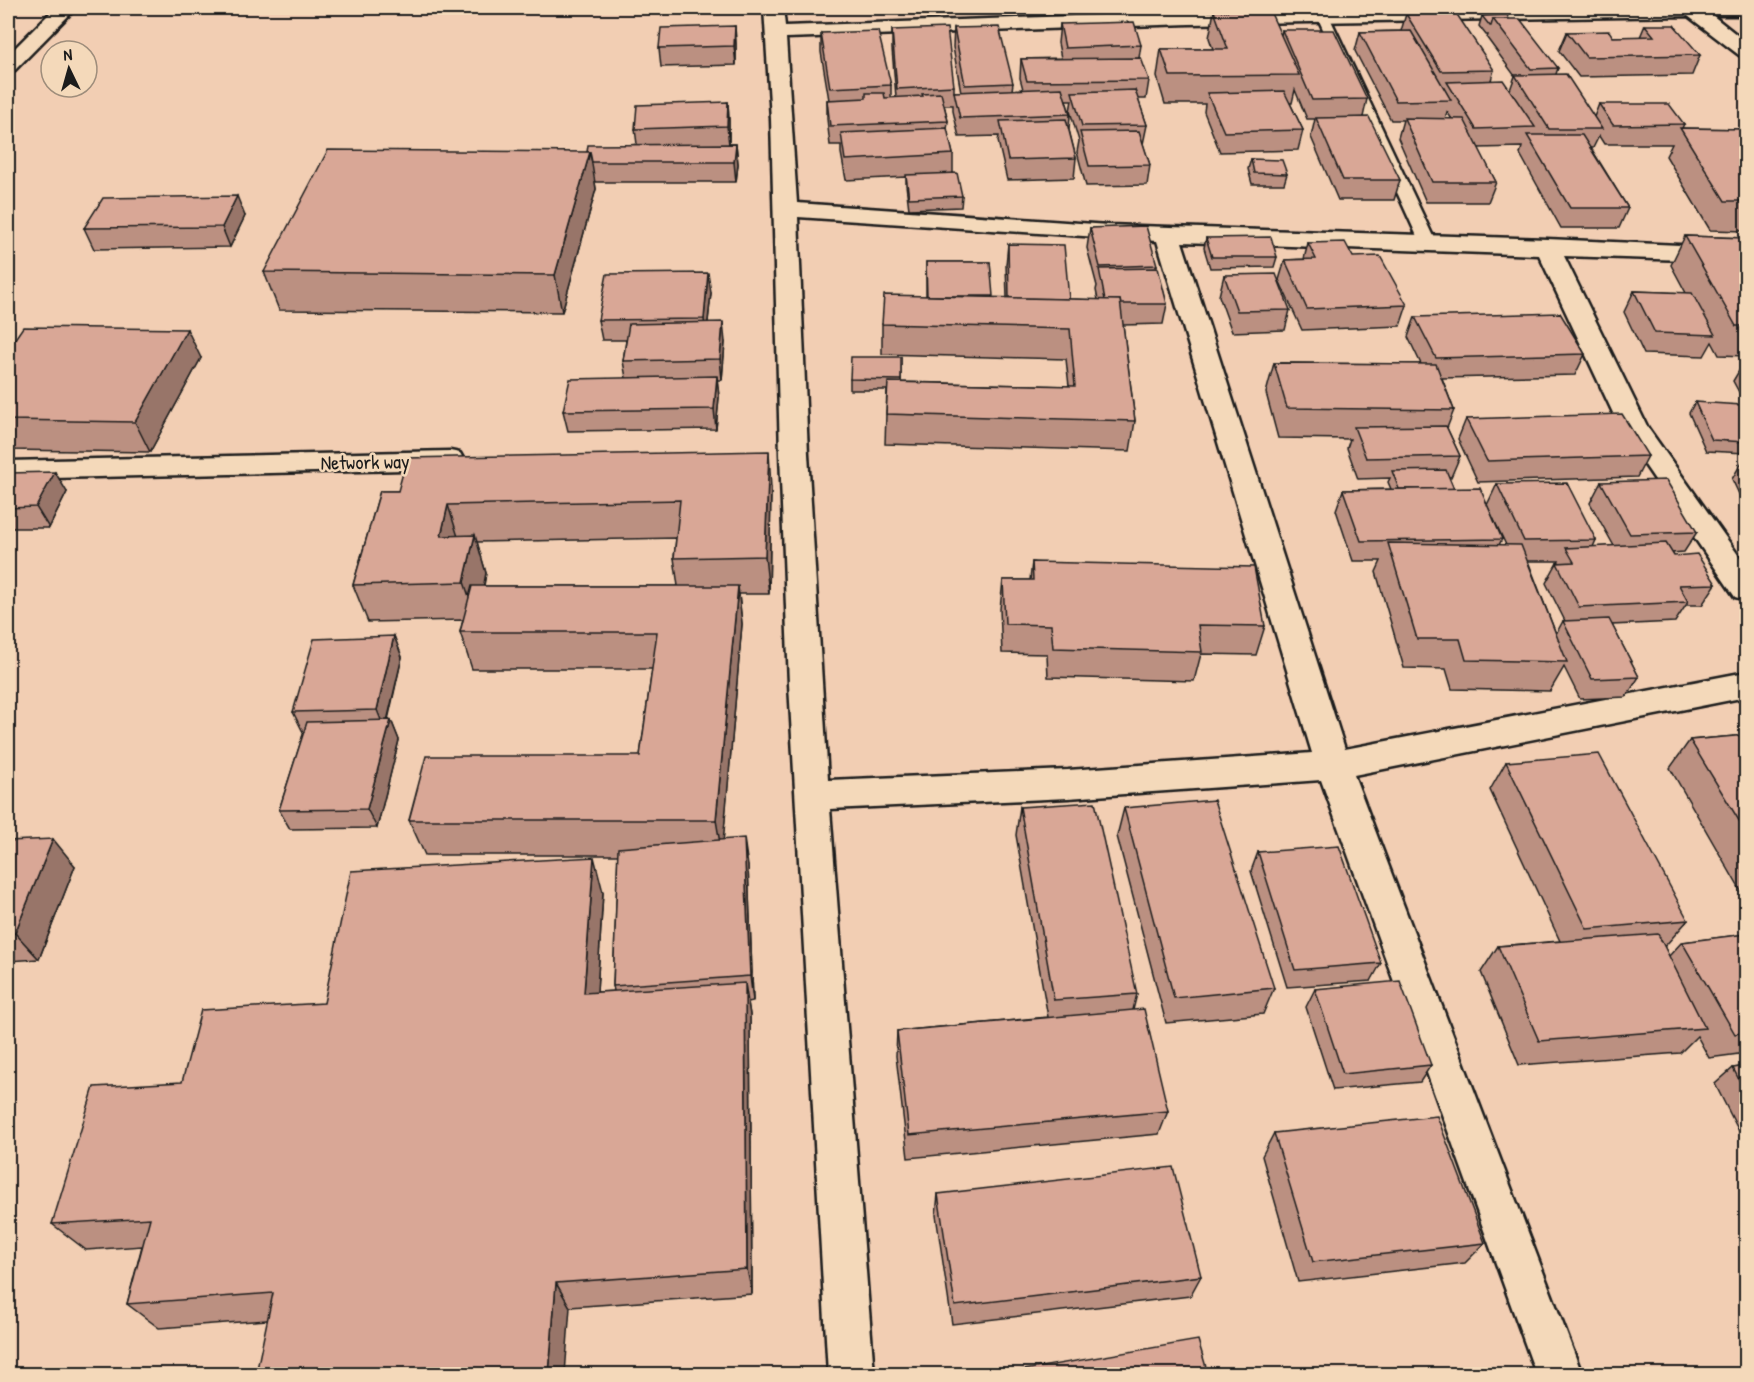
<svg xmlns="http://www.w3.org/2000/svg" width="1754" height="1382" font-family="'Patrick Hand',sans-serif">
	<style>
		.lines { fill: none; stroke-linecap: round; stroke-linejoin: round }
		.service-casing { stroke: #1c1c1c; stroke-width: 5 }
		.minor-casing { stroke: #1c1c1c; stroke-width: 5 }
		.service { fill: #f4d9ba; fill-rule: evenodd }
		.minor { fill: #f4d9ba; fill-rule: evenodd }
		.wall { fill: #bb9081; stroke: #1c1c1c; stroke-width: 1.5; fill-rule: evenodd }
		.shaded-wall { fill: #987569; stroke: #1c1c1c; stroke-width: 1.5 }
		.building { fill: #d9a796; stroke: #1c1c1c; stroke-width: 1.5 }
		.labels { text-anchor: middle; stroke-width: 5; stroke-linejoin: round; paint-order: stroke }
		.street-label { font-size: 20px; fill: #1c1c1c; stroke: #f4d9ba }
	</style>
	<rect width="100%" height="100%" fill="#f2ceb3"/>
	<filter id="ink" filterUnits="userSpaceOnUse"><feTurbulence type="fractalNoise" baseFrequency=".0167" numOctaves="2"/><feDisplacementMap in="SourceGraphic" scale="12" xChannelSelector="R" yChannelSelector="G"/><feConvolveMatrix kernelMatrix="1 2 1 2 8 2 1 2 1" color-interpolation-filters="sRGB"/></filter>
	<g filter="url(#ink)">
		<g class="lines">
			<defs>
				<polygon id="service" points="1323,12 1329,16 1437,245 1434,248 1424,248 1421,245 1317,16"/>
				<g id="minor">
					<polygon points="55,8 76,8 15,70 8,72 8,55"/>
					<path d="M764,8H783L785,26L1189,12L1476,8H1746V15H1712L1746,42V57L1739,55L1688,16L1189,24L786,38L797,203L1108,225L1547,239L1746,248V262L1564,256L1648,428L1746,566V600L1735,597L1621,430L1539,255L1182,242L1345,749L1746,672V697L1354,775L1582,1374H1536L1321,780L1068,798L830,809L874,1374H828L789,684L780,454L771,119ZM798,217L1157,241L1312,753L1068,770L828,780L808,454Z"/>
					<polygon points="450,451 460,453 464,460 460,467 450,469 8,479 8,461"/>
				</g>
			</defs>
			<use href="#service" class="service-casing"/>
			<use href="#minor" class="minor-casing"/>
			<use href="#service" class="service"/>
			<use href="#minor" class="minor"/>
		</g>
		<g class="wall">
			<polygon points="935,8 986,8 986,9 936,10"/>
			<polygon points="1214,11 1281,35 1282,30 1367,99 1363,117 1400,180 1394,200 1338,200 1311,137 1315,119 1307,119 1295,90 1292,103 1290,103 1303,130 1298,150 1220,152 1204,112 1205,104 1165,104 1157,77 1161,49 1213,49 1209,38"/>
			<path d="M1406,14L1494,70L1491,80L1510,90L1515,76L1487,38L1488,35H1486L1479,26L1482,16L1509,19L1558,68L1556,74L1594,117L1599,104L1684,124L1682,128L1746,129V231L1710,230L1666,156L1672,144H1604L1599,136L1593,148H1591L1628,208L1619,228H1561L1520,154L1522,147L1478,148L1496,182L1488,202H1426L1398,138L1403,120H1391L1355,51L1360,32L1401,31ZM1447,112L1452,119H1445Z"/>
			<polygon points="1060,24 1141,45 1139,58 1149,80 1146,99 1138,99 1147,125 1143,144 1150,165 1147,185 1086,186 1077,152 1079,141 1070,111 1072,100 1066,100 1070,114 1069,130 1076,158 1074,178 1007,180 998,141 999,136 959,137 953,111 953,105 944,105 948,121 947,130 953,154 953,173 962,196 961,207 909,209 906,185 906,177 846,180 841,153 841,145 830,145 827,119 827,100 829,100 821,52 821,33 891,85 891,97 896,97 892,49 892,30 954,86 954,92 961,92 953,47 954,28 1013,83 1012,90 1023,89 1020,78 1021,59 1061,58 1058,43"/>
			<polygon points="1645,25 1700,55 1692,75 1579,77 1559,51 1567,32 1613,37 1640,37"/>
			<polygon points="735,26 736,45 736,65 661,67 659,48"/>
			<polygon points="728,102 729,122 729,144 736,144 738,164 736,182 595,182 596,189 562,312 279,310 264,272 587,152 637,144 635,129"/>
			<polygon points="1251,159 1287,174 1284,184 1252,184 1248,169"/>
			<polygon points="245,216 230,247 94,249 84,228"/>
			<polygon points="1090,228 1157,265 1157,268 1167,304 1163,324 1123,325 1135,421 1130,451 885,444 886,414 887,390 850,390 850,379 901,357 901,382 1069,386 1066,359 882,354 882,324 926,296 926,262 990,262 992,298 1007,298 1006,265 1008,244 1069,299 1098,300 1096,290 1097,286 1087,248"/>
			<polygon points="1685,236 1746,238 1746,356 1719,355 1712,342 1704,356 1644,354 1624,312 1634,291 1686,293 1671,265"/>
			<polygon points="1206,238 1277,257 1274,267 1210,268 1204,248"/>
			<polygon points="1308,243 1353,257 1407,305 1400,326 1302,330 1279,280 1285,260 1304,259"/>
			<polygon points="1224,275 1290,310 1285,330 1232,332 1219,296"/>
			<polygon points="711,293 708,322 725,342 722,380 717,380 719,397 716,429 568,431 563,411 626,378 623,361 626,340 602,340 598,320"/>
			<path d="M1415,317L1585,354L1575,375L1442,378L1454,410L1447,428L1460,456L1451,477H1449L1454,489L1502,539L1499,545H1506L1487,505L1497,484L1596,540L1593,547L1614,546L1590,503L1601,482L1697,532L1684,552L1672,553L1674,556L1716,584L1702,605H1686L1675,622L1612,625L1639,677L1626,697L1580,699L1564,667L1550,691L1452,689L1446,669L1404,668L1376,572L1381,561H1353L1336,510L1343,490L1391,489L1388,482L1390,478L1358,479L1347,448L1350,439L1278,438L1266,393L1274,363L1421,364L1408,337ZM1528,561H1559L1558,563H1557L1546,583L1565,621H1563L1556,634Z"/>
			<polygon points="8,349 201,358 150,452 8,450"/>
			<polygon points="1746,359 1746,405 1733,381"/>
			<polygon points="1695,402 1746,413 1746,453 1706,451 1689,413"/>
			<polygon points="1466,419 1648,456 1637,477 1478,482 1458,439"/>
			<polygon points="1746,455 1746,509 1732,479"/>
			<polygon points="8,473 67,492 49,528 8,528"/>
			<path d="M771,489L769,594H739L742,624L723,840L748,866L753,1001L748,1002L750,1015L752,1294L570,1307L267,1320L159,1328L127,1304L142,1246L86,1250L52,1224L182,1082L324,1003L603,892L597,992L614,991L613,986L618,855H425L409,820L640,756L652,669H472L460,632L463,620L368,622L353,585L380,491ZM676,538L674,558L678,586H484L486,573L477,542Z"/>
			<polygon points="1032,562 1265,626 1256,655 1201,654 1194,681 1048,677 1047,654 1002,653 1000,609 1003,580 1030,580"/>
			<polygon points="394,636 402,657 388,720 391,720 399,740 377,828 290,829 279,810 304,732 303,732 293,712"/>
			<polygon points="1746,735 1746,900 1670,768 1690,740"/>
			<polygon points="1506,762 1688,920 1665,946 1664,946 1669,956 1682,942 1746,934 1746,1053 1709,1058 1697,1036 1680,1053 1519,1065 1481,972 1498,946 1560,941 1490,790"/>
			<polygon points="1020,807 1137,994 1133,1010 1168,1111 1159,1134 908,1158 896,1056 897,1031 1048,1017 1016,835"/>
			<polygon points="1124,808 1274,988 1263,1014 1166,1023 1117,836"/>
			<polygon points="8,841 75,866 39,959 8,961"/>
			<polygon points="1258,852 1381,963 1371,981 1287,987 1251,871"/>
			<polygon points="1315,989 1431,1065 1420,1082 1333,1090 1306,1007"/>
			<polygon points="1746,1066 1746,1145 1715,1084 1733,1068"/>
			<polygon points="1274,1133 1485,1243 1465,1263 1298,1282 1262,1156"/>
			<polygon points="938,1194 1201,1276 1190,1296 952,1324 936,1215"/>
		</g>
		<g class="shaded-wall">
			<polygon points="735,26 736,45 736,65 734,46"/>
			<polygon points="728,102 729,122 729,145 727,126"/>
			<polygon points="736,144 738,164 736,182 734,162"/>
			<polygon points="590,152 596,189 562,312 555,275"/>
			<polygon points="237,196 245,216 230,247 222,227"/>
			<polygon points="708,273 711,293 706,339 704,319"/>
			<polygon points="723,322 725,342 722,380 720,359"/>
			<polygon points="187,329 201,358 150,452 135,422"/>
			<polygon points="717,376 719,397 716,429 714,409"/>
			<polygon points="769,451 771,489 769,594 765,556"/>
			<polygon points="55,472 67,492 49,528 36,507"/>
			<polygon points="448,505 460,543 441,536"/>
			<polygon points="475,535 486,573 477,620 464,582"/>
			<polygon points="738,586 742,624 722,855 716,820"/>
			<polygon points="394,636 402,657 385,730 377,710"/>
			<polygon points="391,720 399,740 377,828 367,809"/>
			<polygon points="744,838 748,866 753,1001 750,976"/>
			<polygon points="53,839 75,866 39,959 15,933"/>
			<polygon points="594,857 603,892 595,1025 584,993"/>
			<polygon points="745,983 750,1015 752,1294 747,1269"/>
			<polygon points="556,1283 570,1307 565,1374 549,1374"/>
		</g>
		<g class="building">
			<polygon points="1214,11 1270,11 1299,75 1170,76 1161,49 1228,49"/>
			<polygon points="1456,13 1494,70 1441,71 1406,14"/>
			<polygon points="1507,15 1509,19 1493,19 1491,26 1490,26 1482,16"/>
			<polygon points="1493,19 1520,19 1558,68 1531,69"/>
			<polygon points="1134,22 1141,45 1065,48 1060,24"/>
			<polygon points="1645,25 1674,25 1700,55 1586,57 1567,32 1609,31 1613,37 1654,36"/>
			<polygon points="735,26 734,46 659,48 661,28"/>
			<polygon points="999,27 1013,83 965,85 954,28"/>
			<polygon points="947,28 954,86 897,89 892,30"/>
			<polygon points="1282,30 1334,30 1367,99 1312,100"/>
			<polygon points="878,31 891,85 830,88 821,33"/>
			<polygon points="1411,31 1451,100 1396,101 1360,32"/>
			<polygon points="1141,58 1149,80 1027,81 1021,59"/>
			<polygon points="1566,74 1602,129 1549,129 1515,75"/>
			<polygon points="1503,80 1535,127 1476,129 1447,82"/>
			<polygon points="1062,88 1070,114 960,118 954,92"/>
			<polygon points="1135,90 1147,125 1082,126 1072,92"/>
			<polygon points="1284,91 1303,130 1224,132 1207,93"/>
			<polygon points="866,93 884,93 885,98 923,96 922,94 941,93 948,121 830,126 827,100 866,98"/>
			<polygon points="728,102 727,126 635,129 637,105"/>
			<polygon points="1599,104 1669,104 1684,124 1613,125"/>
			<polygon points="1369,117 1400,180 1343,180 1316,118"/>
			<polygon points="1404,118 1464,119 1496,182 1432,182"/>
			<polygon points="1066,119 1076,158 1008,160 1000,121"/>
			<polygon points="947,128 953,154 845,160 841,133"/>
			<polygon points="1680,128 1746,129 1746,201 1725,201"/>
			<polygon points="1139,131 1150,165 1089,166 1080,132"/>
			<polygon points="1527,135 1582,135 1628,208 1570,208"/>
			<polygon points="736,144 734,162 592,162 590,152 587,152 588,145"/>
			<polygon points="328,150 590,152 555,275 264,272"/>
			<polygon points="1251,159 1282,160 1287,174 1254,173"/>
			<polygon points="957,173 962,196 909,198 906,175"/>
			<polygon points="237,196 222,227 84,228 103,198"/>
			<polygon points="1146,226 1157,265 1100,267 1090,228"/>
			<polygon points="1685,236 1746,238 1746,326 1736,326"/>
			<polygon points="1271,237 1277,257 1212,257 1206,238"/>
			<polygon points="1345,242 1353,257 1380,256 1407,305 1307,309 1285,260 1316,259 1308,243"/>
			<polygon points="1008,244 1064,245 1069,299 1009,298"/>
			<polygon points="926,262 990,262 993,296 927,296"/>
			<polygon points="1158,268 1167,304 1121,304 1120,300 1105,300 1099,269"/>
			<polygon points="708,273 704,319 598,320 607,274"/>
			<polygon points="1276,274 1290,310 1237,311 1224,275"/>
			<polygon points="1634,291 1692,293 1715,335 1655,333"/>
			<polygon points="884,295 1120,300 1135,421 886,414 888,382 1075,386 1070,329 882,324"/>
			<polygon points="1560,313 1585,354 1436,358 1415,317"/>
			<polygon points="723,322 720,359 623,361 629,324"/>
			<polygon points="23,327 187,329 135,422 8,420 8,349"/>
			<polygon points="851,357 901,357 901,380 850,379"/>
			<polygon points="1274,363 1436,364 1454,410 1287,408"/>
			<polygon points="717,376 714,409 563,411 570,379"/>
			<polygon points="1695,402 1742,405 1746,413 1746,442 1712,440"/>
			<polygon points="1622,414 1648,456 1487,461 1466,419"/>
			<polygon points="1446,426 1460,456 1366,458 1354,427"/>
			<polygon points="769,451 765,556 674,558 680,500 448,505 441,536 475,535 464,582 353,585 380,491 398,491 407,458"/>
			<polygon points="1446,470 1454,489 1399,489 1392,471"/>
			<polygon points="55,472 36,507 8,508 8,473"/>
			<polygon points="1666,480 1697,532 1630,534 1601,482"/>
			<polygon points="1567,483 1596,540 1524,541 1497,484"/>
			<polygon points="1480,488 1502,539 1361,541 1343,490"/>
			<polygon points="1388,543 1521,545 1567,662 1466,660 1460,639 1417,639"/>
			<polygon points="1666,543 1674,556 1697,554 1716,584 1679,585 1688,602 1579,607 1557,563 1574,562 1566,548"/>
			<polygon points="1032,562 1254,567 1265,626 1198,625 1202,652 1053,648 1051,625 1005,624 1003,580 1033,580"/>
			<polygon points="472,586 738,586 716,820 409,820 426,756 640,756 657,632 460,632"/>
			<polygon points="1609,619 1639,677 1592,679 1563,621"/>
			<polygon points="394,636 377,710 293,712 314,639"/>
			<polygon points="391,720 367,809 279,810 307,722"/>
			<polygon points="1746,735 1746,832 1690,740"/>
			<polygon points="1599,754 1688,920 1587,929 1506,762"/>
			<polygon points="1214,800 1274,988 1174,998 1124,808"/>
			<polygon points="1095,802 1137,994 1054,1000 1020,807"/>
			<polygon points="744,838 750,976 613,986 618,848"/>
			<polygon points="53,839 15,933 8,934 8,841"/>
			<polygon points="1339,846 1381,963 1295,970 1258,852"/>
			<polygon points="594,857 584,993 745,983 747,1269 556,1283 549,1374 256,1374 273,1293 127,1304 150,1218 52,1224 94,1087 182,1082 201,1010 324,1003 351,871"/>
			<polygon points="1658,934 1705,1028 1539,1041 1498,946"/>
			<polygon points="1746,934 1746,1032 1735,1034 1682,942"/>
			<polygon points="1400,981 1431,1065 1343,1074 1315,989"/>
			<polygon points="1144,1009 1168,1111 909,1135 897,1031"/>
			<polygon points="1746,1066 1746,1093 1733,1068"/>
			<polygon points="1437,1116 1485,1243 1313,1262 1274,1133"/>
			<polygon points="1173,1167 1201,1276 955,1306 938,1194"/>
			<polygon points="1198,1340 1208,1374 1000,1374"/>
		</g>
	</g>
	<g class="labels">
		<g class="street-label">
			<text transform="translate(365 462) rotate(-1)" y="7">Network way</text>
		</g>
	</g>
	<rect width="1754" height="1382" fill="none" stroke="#f4d9ba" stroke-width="30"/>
	<rect x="15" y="15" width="1724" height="1352" fill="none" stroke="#1c1c1c" stroke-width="2" filter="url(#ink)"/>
	<g transform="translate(69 69) rotate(355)"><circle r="28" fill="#f4d9ba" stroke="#9e8d7b" stroke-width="1.5"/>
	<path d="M0-4.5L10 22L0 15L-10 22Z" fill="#1c1c1c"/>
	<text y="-9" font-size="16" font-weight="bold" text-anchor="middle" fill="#1c1c1c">N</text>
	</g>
</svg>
